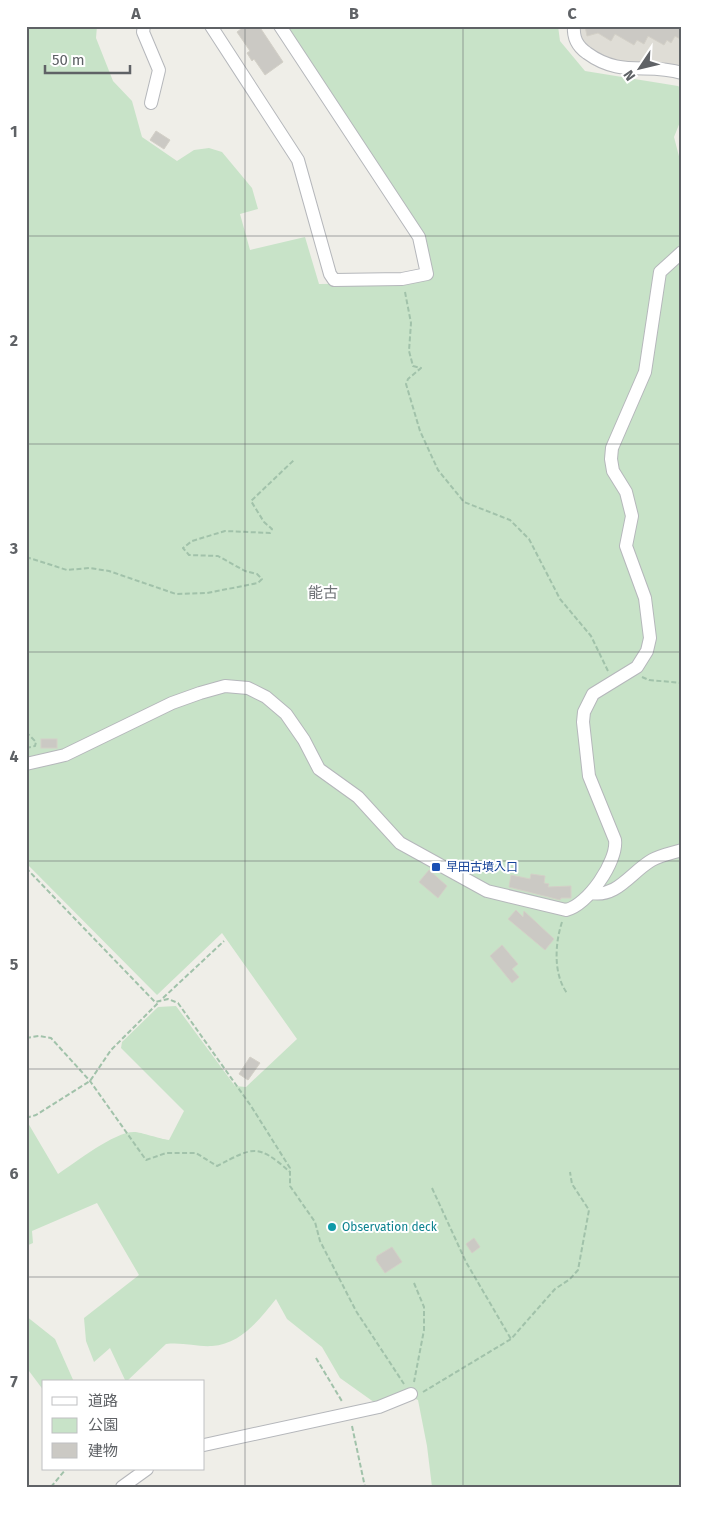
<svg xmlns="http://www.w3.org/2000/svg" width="708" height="1513" font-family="'Fira Sans','Noto Sans JP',sans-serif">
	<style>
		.education { fill: #dfddd6 }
		.green { fill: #c8e3c8 }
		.building { fill: #cbc9c4; stroke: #d3d0c7 }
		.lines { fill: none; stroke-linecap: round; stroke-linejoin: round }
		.street-casing { stroke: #b5b7bb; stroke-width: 14 }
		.path { stroke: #a1c2aa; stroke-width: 2; stroke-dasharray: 5 2.5; stroke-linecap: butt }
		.street { stroke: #fff; stroke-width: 12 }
		.grid { fill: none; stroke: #5f6266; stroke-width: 1; stroke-opacity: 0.55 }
		.transit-dot { fill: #1a4fb4; stroke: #fff; stroke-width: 2 }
		.culture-dot { fill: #0f9aa8; stroke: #fff; stroke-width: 2 }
		.labels { text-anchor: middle; stroke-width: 4; stroke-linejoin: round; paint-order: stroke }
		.transit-label { font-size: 12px; fill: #164399; stroke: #fff; text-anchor: start }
		.culture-label { font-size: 12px; fill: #0d838f; stroke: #fff; text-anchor: start }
		.quarter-label { font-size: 15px; fill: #707478; stroke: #fff }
		.neatline { fill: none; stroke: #5f6266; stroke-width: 2 }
		.grid-label { font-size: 16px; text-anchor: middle; font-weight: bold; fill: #5f6266 }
	</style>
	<rect width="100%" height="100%" fill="#efeee8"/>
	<polygon class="education" points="580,26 682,26 682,68 621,64 591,52 581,39"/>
	<g class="green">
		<path d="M26,26H97L96,38L113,81L132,101L142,137L177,161L194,150L209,148L222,152L252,188L258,209L240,214L250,250L305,237L319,284L410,283L432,277L422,234L285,26H558L560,41L585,71L678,86L682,89V117L674,137L682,168V1487H432L427,1446L418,1400L403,1394L378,1405L340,1378L322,1347L287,1319L276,1299C259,1320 241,1344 212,1346C197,1347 183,1342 166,1344L126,1382L110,1348L94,1362L86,1341L84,1318L139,1275L97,1203L32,1231L33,1243L26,1246V1124L28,1123L58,1174C76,1162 114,1132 134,1132C141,1132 160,1139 169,1140L184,1111L121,1048L122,1042L158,1007L176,1006L235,1086L246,1087L297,1039L222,933L157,995L26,863Z"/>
		<polygon points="26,1316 55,1339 74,1382 44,1382 44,1391 26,1367"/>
	</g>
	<g class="building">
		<polygon points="245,26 259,26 283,62 265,75 254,59 252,61 247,53 250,51 237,32"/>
		<polygon points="585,26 682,26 682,40 675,36 671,43 667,40 664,45 648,36 644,44 637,40 634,45 615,34 611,41 598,33 587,36"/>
		<polygon points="156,131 170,140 164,149 150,140"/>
		<rect x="41" y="739" width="16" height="9"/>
		<polygon points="429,870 447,886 438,898 419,882"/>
		<polygon points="531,874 545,876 544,883 549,884 548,887 571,886 571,898 561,898 560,900 509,887 511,875 530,879"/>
		<polygon points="516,910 523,917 524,911 554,939 545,950 508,919"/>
		<polygon points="502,945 518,964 512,969 519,977 512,983 490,956"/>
		<polygon points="250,1057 260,1063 248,1080 239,1074"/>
		<polygon points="474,1238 480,1247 472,1253 466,1244"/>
		<polygon points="392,1247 402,1262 385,1273 376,1260 377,1256"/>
	</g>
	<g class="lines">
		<defs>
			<g id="street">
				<polyline points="144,26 143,32 159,70 151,103"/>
				<polyline points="211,26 298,160 330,274 334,280 402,279 427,274 419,237 280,26"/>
				<path d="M574,26C573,38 577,46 587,53C621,78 647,62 682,73"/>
				<path d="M26,764L65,755L172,703L200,693L225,686L248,688L266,697L286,714L304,740L319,769L358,797L400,843L487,891L566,910C587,906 618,861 615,840L589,776L583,722L584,712L593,694L637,667L647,651L650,638L645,598L626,546L632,516L626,492L613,471L611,459L612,448L645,372L660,272L682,252"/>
				<path d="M591,893C617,898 631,872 652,860C661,855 672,853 682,850"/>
				<polyline points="204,1445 379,1407 411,1394"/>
				<polyline points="122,1487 147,1469"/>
			</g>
		</defs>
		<use href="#street" class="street-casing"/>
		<g class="path">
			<polyline points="405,292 411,323 409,351 413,366 421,368 408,379 406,384 420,431 438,470 464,502 510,520 529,539 560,599 591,636 608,671"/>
			<polyline points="26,557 67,570 89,568 109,571 176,594 207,593 258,583 262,579 257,574 245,571 218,556 189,555 183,548 192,541 225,531 270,533 272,529 264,522 251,501 294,460"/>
			<polyline points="642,677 649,680 682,683"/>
			<polyline points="26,732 36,742 35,746 26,748"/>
			<polyline points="26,868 155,1002 168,999 178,1003 251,1106 290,1168 290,1172"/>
			<path d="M562,922C555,943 553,974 567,993"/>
			<polyline points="163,998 224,941"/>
			<path d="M26,1038L39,1036L51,1038L90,1081L146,1160L166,1153H196L217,1166C254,1147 257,1143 290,1172V1186L315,1222L320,1241L356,1311L404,1384"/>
			<polyline points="26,1118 36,1115 90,1081 111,1050 160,1001"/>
			<polyline points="432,1188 466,1262 511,1339"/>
			<polyline points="414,1283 424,1307 424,1330 414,1382"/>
			<polyline points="316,1358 343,1403"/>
			<polyline points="423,1392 511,1339 555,1289 570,1279 578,1270 589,1210 572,1184 570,1172"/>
			<polyline points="352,1426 365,1487"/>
			<polyline points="51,1487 66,1469"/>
		</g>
		<use href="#street" class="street"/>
	</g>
	<path class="grid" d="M245,26V1487M463,26V1487M26,236H682M26,444H682M26,652H682M26,861H682M26,1069H682M26,1277H682"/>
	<rect class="transit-dot" x="431" y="862" width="10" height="10" rx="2.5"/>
	<circle class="culture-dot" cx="332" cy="1227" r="5"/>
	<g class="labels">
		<g class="transit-label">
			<text x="446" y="871">早田古墳入口</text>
		</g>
		<g class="culture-label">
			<text x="342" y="1231">Observation deck</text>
		</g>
		<g class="quarter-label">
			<text x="323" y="598">能古</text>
		</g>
	</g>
	<rect width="708" height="1513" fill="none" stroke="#ffffff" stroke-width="55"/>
	<rect x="42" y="1380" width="162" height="90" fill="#ffffff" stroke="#bfc0c2"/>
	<rect x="52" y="1397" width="25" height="8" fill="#ffffff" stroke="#bfc0c2"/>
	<text x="88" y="1406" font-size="15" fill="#5f6266">道路</text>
	<rect x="52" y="1418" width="25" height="15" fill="#c8e3c8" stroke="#bfc0c2"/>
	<text x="88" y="1430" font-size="15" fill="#5f6266">公園</text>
	<rect x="52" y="1443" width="25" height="15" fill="#cbc9c4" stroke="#bfc0c2"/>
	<text x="88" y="1456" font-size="15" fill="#5f6266">建物</text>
	<g transform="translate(640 68) rotate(235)" stroke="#ffffff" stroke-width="4" paint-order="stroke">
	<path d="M0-4L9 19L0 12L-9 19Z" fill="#5f6266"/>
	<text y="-8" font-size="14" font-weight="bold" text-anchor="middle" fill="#5f6266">N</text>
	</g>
	<path d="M45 65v8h85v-8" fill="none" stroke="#5f6266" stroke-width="2.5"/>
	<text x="52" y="65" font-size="15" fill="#5f6266" stroke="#ffffff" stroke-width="4" paint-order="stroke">50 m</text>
	<rect x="28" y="28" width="652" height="1458" class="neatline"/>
	<g class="grid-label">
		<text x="136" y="19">A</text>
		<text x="354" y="19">B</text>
		<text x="572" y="19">C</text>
		<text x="14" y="137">1</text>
		<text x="14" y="346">2</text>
		<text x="14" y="554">3</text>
		<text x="14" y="762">4</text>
		<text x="14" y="970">5</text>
		<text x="14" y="1179">6</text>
		<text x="14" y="1387">7</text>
	</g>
</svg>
